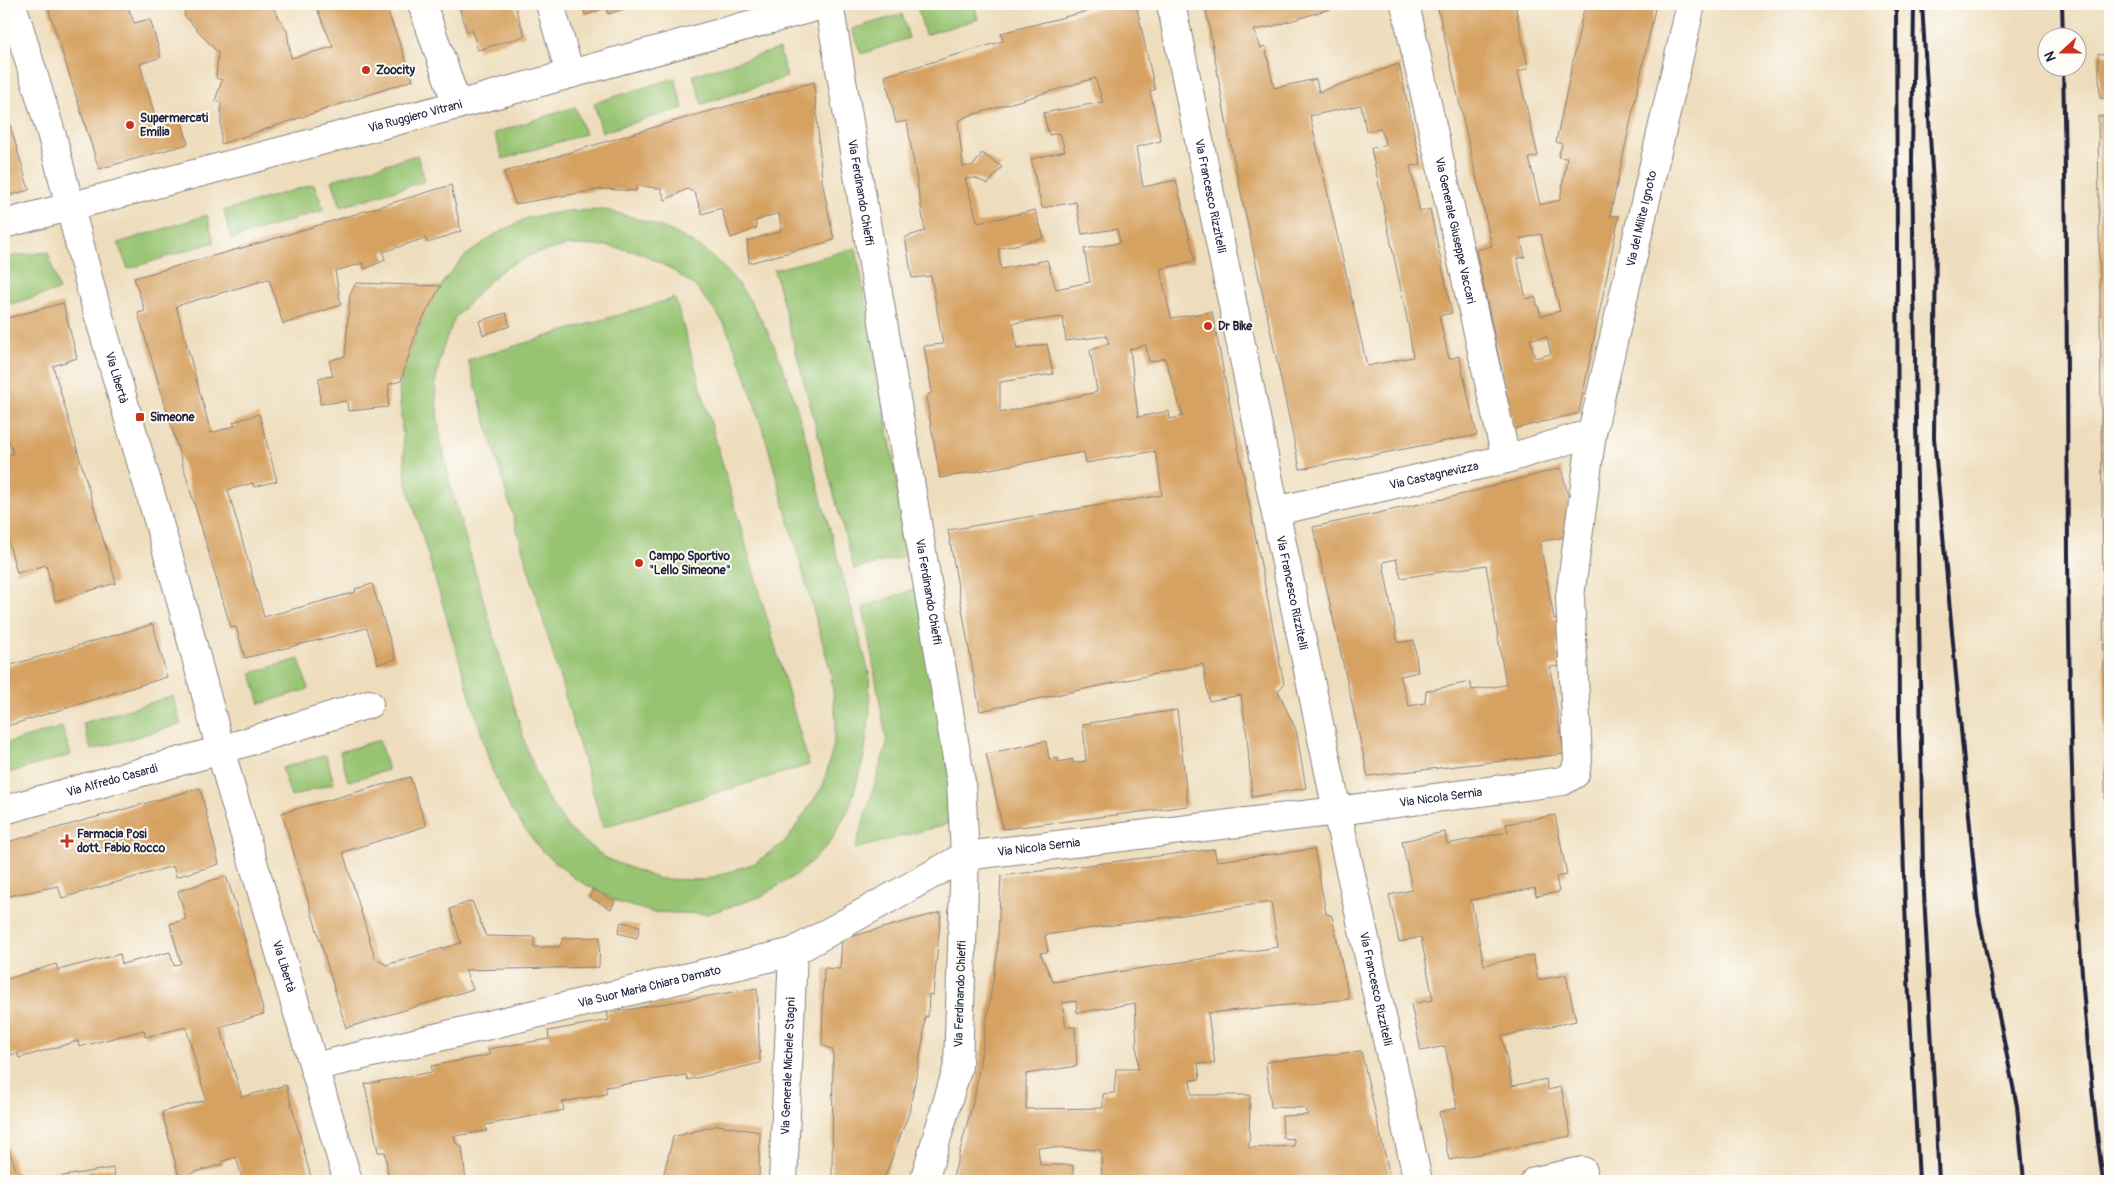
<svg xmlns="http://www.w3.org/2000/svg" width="2114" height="1185" font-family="Pangolin,sans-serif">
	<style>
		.green { fill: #98c472; stroke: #5d7356; fill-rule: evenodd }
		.building { fill: #d6a262; fill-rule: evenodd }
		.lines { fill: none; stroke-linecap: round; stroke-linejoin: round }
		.minor-casing { stroke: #88807c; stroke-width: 30 }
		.minor { stroke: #fff; stroke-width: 28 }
		.rail { stroke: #22223b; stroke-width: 4 }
		.poi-dot { fill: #c8321e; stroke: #fdfcf7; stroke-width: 2 }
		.labels { text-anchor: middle; stroke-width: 4; stroke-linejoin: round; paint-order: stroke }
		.poi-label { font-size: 12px; font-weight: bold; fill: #22223b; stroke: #fdfcf7; text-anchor: start }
		.street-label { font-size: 12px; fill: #22223b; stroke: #fdfcf7 }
	</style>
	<rect width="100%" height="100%" fill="#fdfcf7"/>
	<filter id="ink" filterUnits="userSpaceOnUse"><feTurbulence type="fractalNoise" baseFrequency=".02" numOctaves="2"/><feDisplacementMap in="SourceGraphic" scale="10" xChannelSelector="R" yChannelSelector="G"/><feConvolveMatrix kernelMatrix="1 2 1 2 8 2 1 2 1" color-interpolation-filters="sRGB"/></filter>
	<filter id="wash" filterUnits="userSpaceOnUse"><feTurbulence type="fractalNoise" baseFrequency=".0096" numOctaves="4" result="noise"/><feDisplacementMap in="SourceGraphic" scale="20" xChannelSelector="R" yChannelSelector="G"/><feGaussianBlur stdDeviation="1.12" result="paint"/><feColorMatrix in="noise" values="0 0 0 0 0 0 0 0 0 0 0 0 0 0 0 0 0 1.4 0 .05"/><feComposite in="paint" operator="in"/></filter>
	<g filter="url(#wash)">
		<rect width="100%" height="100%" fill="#eeddbc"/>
		<g class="green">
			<polygon points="939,4 974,4 978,19 925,35 918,9"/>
			<polygon points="902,14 909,38 861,54 852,29"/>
			<polygon points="779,49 787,77 702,104 693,75"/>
			<polygon points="675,78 683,108 602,132 594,103"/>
			<polygon points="575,107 585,134 503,159 494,133"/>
			<polygon points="417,155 425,181 341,207 332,180"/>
			<polygon points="314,184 324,210 231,239 224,211"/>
			<path d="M605,210C648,221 687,232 720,264C780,322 801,422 822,501C838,558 853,615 869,672L870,710L864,757L850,806L830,843L799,873L760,897L707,914L652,912L620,903L574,878L540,849L511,810L492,770L406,481L399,388L410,350L425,312L446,278L465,256L494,235L527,218L567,211ZM569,245L608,246L641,253L671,269L696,287L724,323L742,365L767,443L831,673L836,720L833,748L823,786L786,841L755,863L704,880L659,879L607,859L569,829L545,794L527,750L450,485L438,423L435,383L443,347L455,318L486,284L506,267L536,253Z"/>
			<polygon points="207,215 214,242 128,269 118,243"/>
			<polygon points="856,248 910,555 854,569 774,270"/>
			<polygon points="48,252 59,290 11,304 4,290 4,257"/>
			<polygon points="675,298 809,765 603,827 468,360"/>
			<polygon points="927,585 954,822 855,849 887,743 863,607"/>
			<polygon points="299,659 308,689 260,704 251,673"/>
			<polygon points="173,696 181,724 91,750 83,723"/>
			<polygon points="62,727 71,755 4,774 4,744"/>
			<polygon points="379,740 388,770 348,781 340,752"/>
			<polygon points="326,755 334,783 291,797 282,768"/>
		</g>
		<g id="blocks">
			<g class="building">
				<polygon points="47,4 127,4 134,23 150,19 161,57 140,64 158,127 181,119 188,144 99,169"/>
				<polygon points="186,4 271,4 287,31 291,58 333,47 315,4 385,4 413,80 221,144 221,103 215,101 222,80 216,78 218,53 184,15"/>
				<polygon points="458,4 514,4 525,36 478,50 472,29 467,32"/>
				<polygon points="582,4 640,4 608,14 607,8 585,15"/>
				<path d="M1116,4H1136L1155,90H1150L1161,141L1136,147L1143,187L1176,180L1195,261L1160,269L1171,318L1212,312L1284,684L1278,691L1296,730L1306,788L1252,797L1247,736L1241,695L1209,701L1203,664L980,711L948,530L1162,495L1158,463L1155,451L1086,463L1084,452L940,478L926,397L932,392L924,346L943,344L931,276L912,278L905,237L925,231L907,121L896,123L885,76L1003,41L1001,33ZM1095,78L1103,102L1043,113L1049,135L1060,133L1065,151L1031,159L1042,208L1076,202L1082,234L1117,229L1120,243L1084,249L1090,282L1056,289L1047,260L1001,269L998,249L1044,238L1035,210L978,223L965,179L975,178L988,184L1002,167L982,153L974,165L963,167L958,122L965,117ZM1063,317L1066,341L1106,336L1109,344L1090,350L1097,392L1000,413V382L1053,374L1047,344L1017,349L1013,323ZM1146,345L1149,362L1165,358L1183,416L1170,419L1169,411L1138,417L1130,349Z"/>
				<path d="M1205,4H1346L1274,26L1254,30L1261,48L1265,46L1274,88L1316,79L1319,92L1399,64L1421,165L1410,166L1420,212L1430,209L1452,313L1439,316L1449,359L1459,356L1477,435L1300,469L1229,137ZM1361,105L1366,131L1381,129L1386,145L1371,148L1408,323L1413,357L1367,366L1310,116Z"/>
				<path d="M1437,4H1515L1528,68L1518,72L1538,156L1529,158L1540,205L1560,200L1567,158L1558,157L1562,144L1556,142L1585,4H1656L1610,216H1619L1579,413L1514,429L1476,250L1492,246ZM1541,234L1560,311L1541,316L1535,297L1526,299L1517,258L1525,257L1520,239ZM1547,337L1551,354L1535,358L1530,339Z"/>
				<polygon points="2098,53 2110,56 2110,110 2108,110 2107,99 2100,98"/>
				<polygon points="814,82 822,180 834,240 749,263 747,241 781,231 779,213 755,221 757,228 731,238 721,208 702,214 695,193 687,189 665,200 661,189 637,185 636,191 603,189 515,204 504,172 692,116"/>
				<polygon points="4,104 29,190 4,197"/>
				<polygon points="2098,116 2110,116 2109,909 2106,879"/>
				<polygon points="451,185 461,231 428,243 425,238 383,252 385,260 365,269 363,263 335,271 341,305 283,324 269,279 176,306 211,433 235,426 233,422 259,414 277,481 254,487 253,483 228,490 264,617 356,592 355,589 372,584 396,659 378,664 367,628 245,658 236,627 231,628 138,313 145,311 134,278 263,242"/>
				<polygon points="356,283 441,286 417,329 401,381 389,384 388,407 348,411 347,401 320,404 319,378 333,376 329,361 345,356 350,295"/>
				<polygon points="63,303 77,358 53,366 116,583 55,601 46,565 17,573 4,526 4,457 13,454 4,423 4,319"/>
				<polygon points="506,313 510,326 483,335 479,321"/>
				<path d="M1561,468L1578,534L1540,542L1554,619H1560L1564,643L1557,642L1559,666L1550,667L1564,754L1368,776L1313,527L1452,497ZM1396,559L1401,578L1486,565L1506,685L1472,690L1470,682L1426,691L1425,703L1409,706L1400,676L1418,672L1414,640L1398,643L1383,562Z"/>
				<polygon points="153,624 167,677 4,727 4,667"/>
				<polygon points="1177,710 1188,806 1003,829 986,754 1046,741 1049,759 1058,758 1059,762 1073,759 1073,763 1086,761 1083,724"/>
				<polygon points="410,777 426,826 343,852 375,958 386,965 461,943 450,909 472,901 486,936 534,937 534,947 559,947 563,938 600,937 599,967 465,970 473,989 346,1028 282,813"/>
				<polygon points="200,788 219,864 176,877 173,866 62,898 58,886 4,897 4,843"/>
				<polygon points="1555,815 1567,875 1556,877 1559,892 1536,896 1535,888 1471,900 1484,965 1533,955 1538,980 1566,975 1576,1021 1502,1036 1512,1086 1546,1079 1548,1090 1561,1087 1571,1136 1449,1160 1439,1112 1457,1108 1445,1046 1421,1051 1411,1004 1433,1000 1421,937 1399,942 1389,895 1412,890 1402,841 1445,832 1447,844 1508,832 1506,824"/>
				<path d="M1214,849L1217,861L1314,849L1326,913L1332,916L1349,999L1208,1013L1215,1064L1198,1063L1200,1079L1190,1080L1192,1095H1250L1249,1148L1294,1146V1139L1283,1138L1282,1116L1308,1115L1304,1108L1271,1107L1266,1062L1361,1051L1389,1172L1386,1180L1102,1181L1101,1150L1038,1147L1040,1165H1073V1181H952L975,1094L997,955L1001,876ZM1271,902L1278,947L1053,982L1040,953L1048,952L1045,935ZM1076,1001L1077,1013L1135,1003L1138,1069H1116L1114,1093L1103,1094V1108L1026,1109V1074L1077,1066L1075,1027H1066L1062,1003Z"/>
				<polygon points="226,876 236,906 264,1014 220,1027 242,1097 286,1085 312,1181 243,1181 236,1157 223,1161 223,1164 179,1177 162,1112 206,1100 186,1027 145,1037 144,1030 79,1047 78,1041 19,1058 17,1053 4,1057 4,971 7,979 56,964 58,970 120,954 122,964 170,952 174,966 181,963 170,924 186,919 178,891"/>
				<polygon points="593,889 615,901 611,909 589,897"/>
				<polygon points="941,912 933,995 929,994 928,1017 925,1016 923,1040 909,1113 883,1181 832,1181 833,1050 822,1045 824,968 840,969 842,939"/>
				<polygon points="621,922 640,926 637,938 618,933"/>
				<polygon points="757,988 760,1063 688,1080 686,1075 606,1087 606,1094 562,1102 564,1110 485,1125 487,1131 454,1136 456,1143 462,1147 466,1181 389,1181 385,1152 378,1152 365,1084 432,1072 431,1066 490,1055 488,1049 549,1039 548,1031 609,1020 607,1013"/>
				<polygon points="718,1125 760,1132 759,1181 662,1181 673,1137"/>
				<polygon points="4,1134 8,1147 20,1181 4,1181"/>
				<polygon points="113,1168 116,1181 52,1181 51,1178"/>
			</g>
		</g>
	</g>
	<g filter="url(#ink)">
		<use href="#blocks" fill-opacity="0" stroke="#88807c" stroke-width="1"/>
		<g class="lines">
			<defs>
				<g id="minor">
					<path id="s1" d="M12,4L52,136L91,289L176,582L230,785L348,1181"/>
					<polyline points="422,4 457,105"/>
					<polyline points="550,4 570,74"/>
					<path id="s2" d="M829,4L961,782L965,856L958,1066L924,1181"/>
					<path id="s3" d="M1171,4L1337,811L1418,1181"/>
					<path id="s4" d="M1405,4L1506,459"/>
					<path id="s5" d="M4,224L457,105L826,4"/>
					<path id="s6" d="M1276,511L1506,459L1592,433"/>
					<path id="s7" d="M4,810L221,750L369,704"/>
					<path id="s8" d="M314,1067L793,952L965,856L1337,811L1563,781L1575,774L1578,760L1570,597L1592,433L1691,4"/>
					<path id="s9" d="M783,1181L793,952"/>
					<polyline points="1535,1181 1583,1171"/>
				</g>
			</defs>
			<use href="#minor" class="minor-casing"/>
			<use href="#minor" class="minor"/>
			<g class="rail">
				<polyline points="1896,4 1899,733 1907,959 1919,1181"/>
				<polyline points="1914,4 1912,161 1923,874 1939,1181"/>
				<polyline points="1922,4 1936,234 1934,438 1978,912 2017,1106 2024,1181"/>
				<polyline points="2062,4 2063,38"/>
				<path d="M2063,68C2067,230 2067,393 2068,555C2070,764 2075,974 2103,1181"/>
			</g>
		</g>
	</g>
	<g class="poi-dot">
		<circle cx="366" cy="70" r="5"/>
		<circle cx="130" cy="125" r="5"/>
		<circle cx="1208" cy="326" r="5"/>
		<rect x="135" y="412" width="10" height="10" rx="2.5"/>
		<circle cx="639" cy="563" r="5"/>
		<path d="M64.5 833.5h5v5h5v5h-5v5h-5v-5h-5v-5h5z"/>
	</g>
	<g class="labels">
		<g class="poi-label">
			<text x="376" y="74">Zoocity</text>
			<text x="140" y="122">Supermercati<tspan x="140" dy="14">Emilia</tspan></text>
			<text x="1218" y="330">Dr Bike</text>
			<text x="150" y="421">Simeone</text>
			<text x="649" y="560">Campo Sportivo<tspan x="649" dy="14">"Lello Simeone"</tspan></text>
			<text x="77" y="838">Farmacia Posi<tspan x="77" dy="14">dott. Fabio Rocco</tspan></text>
		</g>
		<g class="street-label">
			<text dy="4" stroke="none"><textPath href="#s5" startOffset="425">Via Ruggiero Vitrani</textPath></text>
			<text dy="4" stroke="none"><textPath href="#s2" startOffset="191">Via Ferdinando Chieffi</textPath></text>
			<text dy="4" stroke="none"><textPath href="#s3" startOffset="196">Via Francesco Rizzitelli</textPath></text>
			<text dy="4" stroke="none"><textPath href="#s8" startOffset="1869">Via del Milite Ignoto</textPath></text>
			<text dy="4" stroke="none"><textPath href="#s4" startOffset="232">Via Generale Giuseppe Vaccari</textPath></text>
			<text dy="4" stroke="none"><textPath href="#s1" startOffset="388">Via Libertà</textPath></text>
			<text dy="4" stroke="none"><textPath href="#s6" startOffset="162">Via Castagnevizza</textPath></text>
			<text dy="4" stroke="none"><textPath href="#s2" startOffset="596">Via Ferdinando Chieffi</textPath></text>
			<text dy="4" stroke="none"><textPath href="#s3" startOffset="601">Via Francesco Rizzitelli</textPath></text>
			<text dy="4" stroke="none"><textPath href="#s7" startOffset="112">Via Alfredo Casardi</textPath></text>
			<text dy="4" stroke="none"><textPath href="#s8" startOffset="1169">Via Nicola Sernia</textPath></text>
			<text dy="4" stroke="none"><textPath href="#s8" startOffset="764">Via Nicola Sernia</textPath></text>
			<text dy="4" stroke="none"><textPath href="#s1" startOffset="1000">Via Libertà</textPath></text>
			<text dy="4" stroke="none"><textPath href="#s8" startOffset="345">Via Suor Maria Chiara Damato</textPath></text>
			<text dy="4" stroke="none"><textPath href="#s3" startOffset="1006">Via Francesco Rizzitelli</textPath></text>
			<text transform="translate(960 994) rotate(-88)" y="4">Via Ferdinando Chieffi</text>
			<text dy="4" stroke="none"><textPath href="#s9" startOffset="115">Via Generale Michele Stagnì</textPath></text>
		</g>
	</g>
	<rect width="2114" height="1185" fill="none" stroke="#fdfcf7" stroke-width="20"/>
	<g transform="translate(2062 52) rotate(249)"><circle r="24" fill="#fdfcf7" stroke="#a5a5ac"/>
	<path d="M0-4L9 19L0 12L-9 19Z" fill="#c8321e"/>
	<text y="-8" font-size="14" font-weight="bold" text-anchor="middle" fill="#22223b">N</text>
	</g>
</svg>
